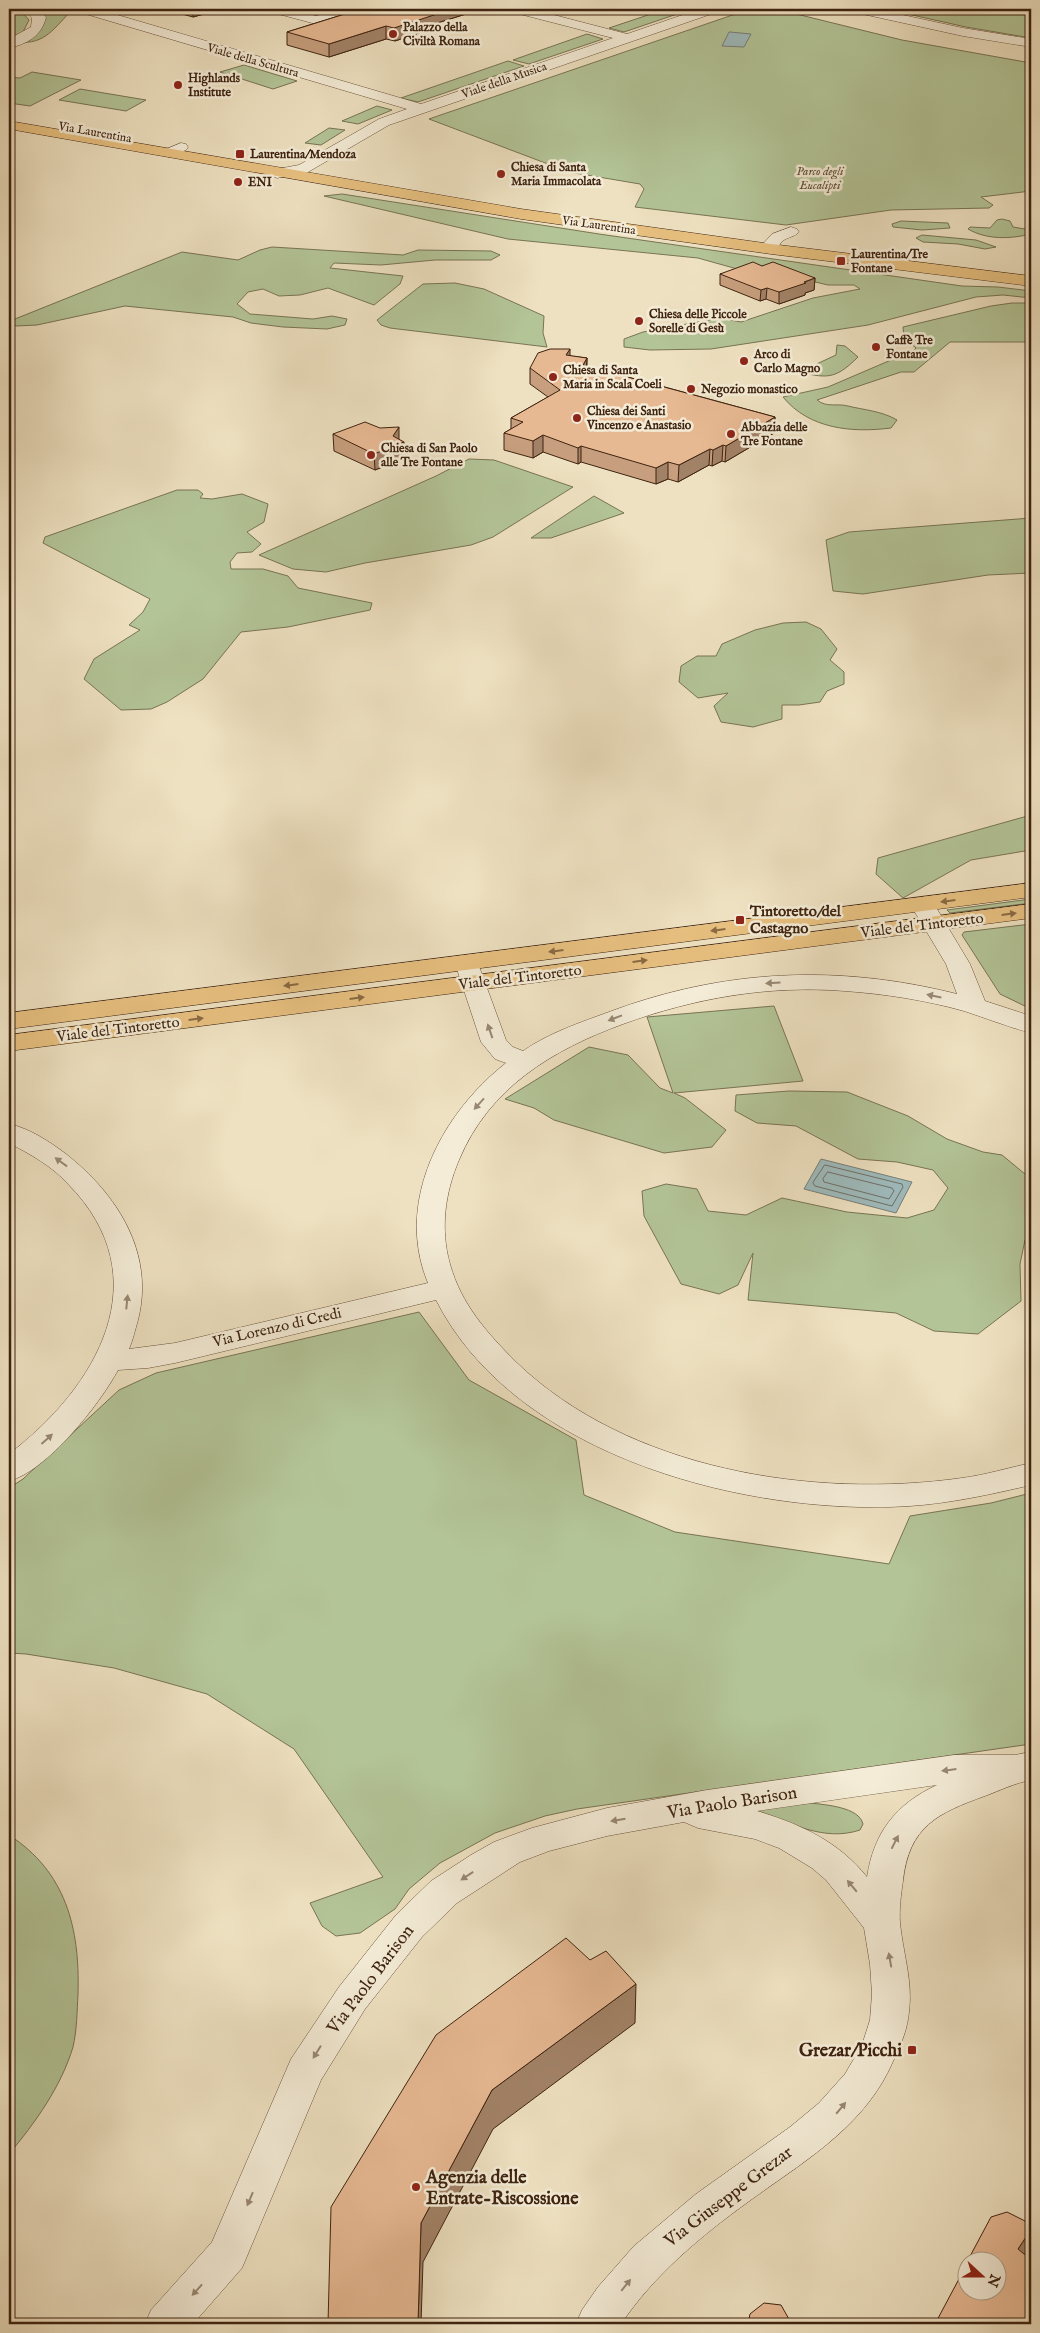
<svg xmlns="http://www.w3.org/2000/svg" width="1040" height="2333" font-family="'IM FELL English',serif">
	<style>
		.green { fill: #b3c497; stroke: #787454 }
		.water { fill: #9ebbbd; stroke: #787e78 }
		.lines { fill: none; stroke-linecap: round; stroke-linejoin: round }
		.shore { stroke: #6e6f66; stroke-width: 1 }
		.minor-casing { stroke: #6a523c; stroke-width: 1 }
		.major-casing { stroke: #3e2310; stroke-width: 1 }
		.minor { fill: #f4ecd7; fill-rule: evenodd }
		.major { fill: #e7c080; fill-rule: evenodd }
		.wall { fill: #c79f7e; stroke: #3e2310 }
		.shaded-wall { fill: #a28267; stroke: #3e2310 }
		.building { fill: #e7b993; stroke: #3e2310 }
		.oneway { fill: #8a6a42 }
		.oneway2 { fill: #998874 }
		.poi-dot { fill: #8f2418; stroke: #f4ecd7; stroke-width: 2 }
		.labels { text-anchor: middle; stroke-width: 5; stroke-linejoin: round; paint-order: stroke }
		.far-poi-label { font-size: 12px; font-weight: bold; fill: #3e2310; stroke: #f4ecd7; text-anchor: start }
		.far-street-label { font-size: 12px; fill: #3e2310; stroke: #f4ecd7 }
		.far-park-label { font-size: 12px; font-style: italic; fill: #5b4b32; stroke: #f4ecd7 }
		.poi-label { font-size: 15px; font-weight: bold; fill: #3e2310; stroke: #f4ecd7; text-anchor: start }
		.street-label { font-size: 15px; fill: #3e2310; stroke: #f4ecd7 }
		.near-street-label { font-size: 18px; fill: #3e2310; stroke: #f4ecd7 }
		.near-poi-label { font-size: 18px; font-weight: bold; fill: #3e2310; stroke: #f4ecd7; text-anchor: end }
	</style>
	<rect width="100%" height="100%" fill="#eee1c1"/>
	<filter id="stains"><feTurbulence type="fractalNoise" baseFrequency=".004" numOctaves="4"/><feColorMatrix values="0 0 0 0 .2 0 0 0 0 .09 0 0 0 0 .02 0 0 0 .5 -.17"/></filter>
	<radialGradient id="worn" r=".72"><stop offset=".6" stop-color="#630" stop-opacity="0"/><stop offset="1" stop-color="#630" stop-opacity=".3"/></radialGradient>
	<g class="green">
		<polygon points="9,9 19,9 29,20 23,32 9,39"/>
		<path d="M25,9H60L70,12C52,31 42,47 13,41L33,31L34,13Z"/>
		<polygon points="666,9 686,11 624,32 609,28"/>
		<polygon points="750,9 776,9 902,40 1031,63 1031,191 981,197 993,205 989,208 891,210 786,225 635,207 644,189 640,184 569,172 429,119"/>
		<polygon points="894,9 1031,9 1031,38 966,27 890,10"/>
		<polygon points="587,34 603,39 529,64 513,60"/>
		<polygon points="508,61 524,66 418,102 401,98"/>
		<polygon points="244,65 297,81 273,89 220,72"/>
		<polygon points="32,72 81,80 30,106 9,103 9,77 20,78"/>
		<polygon points="80,89 146,100 126,111 59,100"/>
		<polygon points="377,106 392,110 358,124 342,121"/>
		<polygon points="329,128 345,130 321,145 305,143"/>
		<polygon points="342,194 599,234 962,286 998,287 1031,291 1031,298 1003,295 976,297 868,325 711,349 650,350 624,347 624,339 643,332 720,318 741,322 813,298 860,289 854,285 828,285 777,273 748,272 698,258 508,239 324,196"/>
		<path d="M1002,219L1010,221L1013,227L1031,230V234C1010,239 987,240 968,229L970,227L990,228L997,220Z"/>
		<polygon points="901,221 948,223 950,228 922,230 893,227 892,224"/>
		<polygon points="922,235 976,240 996,247 985,249 958,244 923,242 916,238"/>
		<polygon points="272,247 403,255 418,250 491,251 500,255 491,260 435,260 381,265 334,263 330,268 403,276 400,284 374,305 328,288 300,295 279,296 263,289 248,292 237,304 250,314 313,319 332,316 347,319 345,325 327,329 283,327 251,323 233,317 125,306 37,325 16,326 10,321 182,252 238,260 260,250"/>
		<polygon points="455,283 484,289 544,316 543,333 547,347 390,328 381,325 377,320 423,284"/>
		<path d="M1012,303H1031V342H950L914,372H901L817,400C827,408 837,403 848,406C864,410 882,411 897,420L891,428C852,433 809,429 783,397L828,387L891,360L907,357L916,348L904,338L903,327L991,306Z"/>
		<path d="M837,345L845,346L858,357C834,381 826,378 795,371L808,368L836,355Z"/>
		<polygon points="469,459 494,460 573,487 493,537 471,545 365,563 326,572 293,569 259,555 436,476"/>
		<polygon points="177,490 198,490 203,494 200,498 212,499 242,494 268,504 264,522 247,532 261,544 252,552 237,553 230,562 231,569 263,569 288,576 298,588 372,603 370,610 288,627 241,632 203,679 167,702 151,709 121,710 84,679 94,659 140,630 129,625 143,612 150,599 43,543 45,537"/>
		<polygon points="594,496 624,513 551,538 531,538"/>
		<polygon points="1031,518 1031,573 988,575 863,594 833,591 826,540 849,532"/>
		<polygon points="806,622 821,629 837,649 830,660 844,672 844,684 827,691 820,702 799,705 782,705 782,719 753,727 721,722 714,706 728,693 698,698 679,682 681,666 697,656 716,656 722,644 755,630 783,623"/>
		<polygon points="1031,815 1031,850 971,860 903,898 876,874 878,858"/>
		<polygon points="1031,899 1031,903 950,913 947,910"/>
		<polygon points="1031,924 1031,1009 1000,994 962,935 964,932"/>
		<polygon points="774,1006 803,1081 674,1093 685,1098 726,1130 712,1147 664,1153 554,1120 534,1108 505,1099 589,1047 628,1055 660,1088 673,1093 647,1017"/>
		<polygon points="789,1091 847,1092 908,1116 947,1139 983,1152 1002,1155 1031,1179 1031,1231 1025,1240 1020,1264 1021,1301 978,1334 934,1331 896,1313 748,1300 753,1253 738,1285 719,1294 681,1284 644,1216 642,1191 666,1184 697,1189 708,1211 746,1215 782,1198 847,1212 907,1218 934,1210 948,1188 933,1170 897,1162 858,1159 796,1126 757,1123 735,1111 736,1095"/>
		<polygon points="419,1312 469,1380 576,1440 584,1495 675,1532 889,1564 910,1516 991,1503 1031,1493 1031,1744 577,1809 545,1816 495,1833 440,1863 409,1889 395,1909 360,1933 336,1936 322,1926 310,1903 383,1877 294,1749 207,1694 114,1668 26,1654 9,1653 9,1488 23,1479 119,1390 156,1373"/>
		<path d="M811,1803C826,1805 859,1807 863,1824L860,1830C824,1842 791,1823 758,1811L759,1809Z"/>
		<path d="M9,1835C66,1872 80,1928 78,1994C77,2011 77,2030 73,2047C61,2087 35,2123 9,2154Z"/>
	</g>
	<g class="water">
		<polygon points="729,32 730,32 751,34 744,47 722,46"/>
		<polygon points="821,1159 912,1182 896,1213 804,1189"/>
	</g>
	<g class="lines">
		<g class="shore">
			<polygon points="825,1165 902,1184 903,1187 892,1206 815,1186 813,1183"/>
			<polygon points="828,1172 892,1188 894,1191 889,1199 824,1182 823,1179"/>
		</g>
		<defs>
			<g id="minor">
				<path d="M25,9H38L46,17C42,36 27,44 9,48V39L31,27L32,18Z"/>
				<polygon points="77,9 97,9 421,104 613,38 512,12 511,9 531,9 627,34 700,9 719,9 717,12 389,125 308,172 277,178 272,176 269,173 272,170 299,165 379,119 407,109 79,12"/>
				<polygon points="269,9 290,9 316,16 340,9 360,9 358,12 316,24 271,12"/>
				<polygon points="851,9 875,9 963,28 1031,39 1031,47 963,36 858,13"/>
				<polygon points="181,143 186,144 188,147 186,150 169,157 162,153 164,150"/>
				<path d="M791,227L797,229L799,232C794,238 784,237 780,244C778,247 778,250 777,252H765L763,244L772,234Z"/>
				<path d="M922,897L931,899L970,964L985,1001L1031,1016V1033C1008,1027 986,1018 964,1011C925,1000 885,994 845,991C768,985 695,998 623,1024C552,1050 489,1088 459,1160C445,1193 440,1229 450,1264C461,1304 487,1333 516,1362C628,1470 813,1499 962,1478C985,1475 1008,1468 1031,1463V1485C984,1496 938,1506 889,1507C732,1511 513,1452 436,1300L175,1363L148,1368L118,1370C100,1404 47,1471 9,1481V1454C97,1387 161,1278 68,1184C52,1166 30,1154 9,1143V1124C29,1128 50,1142 66,1154C117,1194 155,1253 138,1320C135,1330 133,1340 129,1349L175,1343L428,1283C394,1202 442,1113 506,1063L495,1059L481,1042L455,963L458,958L467,956L476,958L506,1040L513,1047L523,1051C549,1033 579,1023 609,1012C724,969 838,964 957,994L946,964L910,904L913,899Z"/>
				<path d="M1031,1752V1780C1015,1783 1001,1790 985,1796C938,1813 909,1826 903,1881C901,1894 899,1909 900,1923C903,1953 913,1981 909,2012C907,2034 897,2053 888,2072C858,2131 800,2164 748,2202C701,2236 654,2275 621,2324H576L582,2310L598,2287L634,2246L696,2194L790,2127L819,2103L845,2074L862,2045L870,2020L872,1994L870,1964L864,1928L826,1880L812,1868L779,1848L755,1839L698,1828L684,1822L607,1836L549,1851L520,1862L457,1903L422,1937L365,2009L321,2080L242,2268L193,2324H145L151,2310L212,2242L291,2059L339,1987L396,1915L431,1881L471,1855L494,1842L532,1828L607,1808L707,1790L954,1755H1015ZM937,1785C896,1804 874,1832 867,1877C838,1841 800,1824 757,1811Z"/>
			</g>
			<g id="major">
				<polygon points="9,121 521,209 771,244 1031,276 1031,286 771,254 521,219 9,129"/>
				<polygon points="1031,883 1031,897 9,1029 9,1013"/>
				<polygon points="1031,904 1031,918 9,1051 9,1035"/>
			</g>
		</defs>
		<use href="#minor" class="minor-casing"/>
		<use href="#major" class="major-casing"/>
		<use href="#minor" class="minor"/>
		<use href="#major" class="major"/>
	</g>
	<g class="wall">
		<polygon points="164,9 222,9 193,17"/>
		<polygon points="361,9 482,9 437,23 437,27 395,41 386,39 329,57 287,45 287,32"/>
		<polygon points="762,266 815,278 814,290 805,293 805,295 779,304 766,299 760,301 720,285 720,274"/>
		<polygon points="570,356 587,358 587,366 775,417 774,433 725,462 722,461 712,466 709,465 678,482 668,479 656,484 581,462 578,464 543,452 533,458 504,450 504,433 511,429 511,418 548,397 530,384 530,368"/>
		<polygon points="333,434 399,439 405,458 375,470 334,451"/>
	</g>
	<g class="shaded-wall">
		<polygon points="193,9 222,9 193,17"/>
		<polygon points="441,9 482,9 437,23 437,27 395,41 394,28 430,12"/>
		<polygon points="386,26 386,39 329,57 329,44"/>
		<polygon points="815,278 814,290 805,293 805,295 779,304 779,292"/>
		<polygon points="767,288 766,299 760,301 761,290"/>
		<polygon points="570,349 570,364 566,355"/>
		<polygon points="587,358 586,374 583,365"/>
		<polygon points="775,417 774,433 725,462 726,446"/>
		<polygon points="399,427 399,444 404,442 405,458 375,470 374,454 393,436"/>
		<polygon points="543,435 543,452 533,458 533,441"/>
		<polygon points="723,445 722,461 712,466 713,450"/>
		<polygon points="581,446 581,462 578,464 578,448"/>
		<polygon points="710,449 709,465 678,482 679,465"/>
		<polygon points="668,462 668,479 656,484 656,468"/>
		<polygon points="636,1984 635,2023 493,2129 423,2262 421,2324 418,2324 421,2223 492,2090"/>
		<polygon points="1030,2231 1022,2269 1018,2249"/>
	</g>
	<g class="building">
		<polygon points="361,9 441,9 430,12 437,14 394,28 386,26 329,44 287,32"/>
		<polygon points="753,262 762,266 773,262 815,278 804,282 806,283 779,292 767,288 761,290 720,274"/>
		<polygon points="550,349 570,349 566,355 587,358 583,365 775,417 726,446 723,445 713,450 710,449 679,465 668,462 656,468 581,446 578,448 543,435 533,441 504,433 523,422 511,418 560,390 530,368 538,353"/>
		<polygon points="365,422 380,428 399,427 393,436 404,442 374,454 333,434"/>
		<polygon points="566,1938 590,1960 606,1951 636,1984 492,2090 421,2223 418,2324 328,2324 331,2207 436,2035"/>
		<polygon points="1007,2212 1025,2221 1030,2231 1018,2249 1030,2259 1031,2262 1031,2324 935,2324 968,2262 968,2290 998,2290 998,2260 968,2260 991,2217"/>
		<polygon points="764,2303 781,2305 790,2321 790,2324 748,2324 750,2314"/>
	</g>
	<defs><path id="oneway-solid" d="M-6-.8H1V-3.2L6.5 0L1 3.2V.8H-6Z" transform="scale(1.25)"/></defs>
	<g class="oneway">
		<use href="#oneway-solid" transform="translate(948 901) rotate(173)"/>
		<use href="#oneway-solid" transform="translate(1009 914) rotate(-7)"/>
		<use href="#oneway-solid" transform="translate(718 930) rotate(173)"/>
		<use href="#oneway-solid" transform="translate(556 951) rotate(173)"/>
		<use href="#oneway-solid" transform="translate(640 961) rotate(-7)"/>
		<use href="#oneway-solid" transform="translate(291 985) rotate(173)"/>
		<use href="#oneway-solid" transform="translate(357 998) rotate(-7)"/>
		<use href="#oneway-solid" transform="translate(196 1019) rotate(-7)"/>
	</g>
	<g class="oneway2">
		<use href="#oneway-solid" transform="translate(773 983) rotate(176)"/>
		<use href="#oneway-solid" transform="translate(934 996) rotate(-168)"/>
		<use href="#oneway-solid" transform="translate(615 1018) rotate(159)"/>
		<use href="#oneway-solid" transform="translate(490 1031) rotate(-109)"/>
		<use href="#oneway-solid" transform="translate(479 1104) rotate(132)"/>
		<use href="#oneway-solid" transform="translate(61 1162) rotate(-144)"/>
		<use href="#oneway-solid" transform="translate(127 1302) rotate(-84)"/>
		<use href="#oneway-solid" transform="translate(47 1439) rotate(-42)"/>
		<use href="#oneway-solid" transform="translate(949 1770) rotate(173)"/>
		<use href="#oneway-solid" transform="translate(618 1820) rotate(171)"/>
		<use href="#oneway-solid" transform="translate(895 1842) rotate(-63)"/>
		<use href="#oneway-solid" transform="translate(467 1876) rotate(146)"/>
		<use href="#oneway-solid" transform="translate(852 1886) rotate(-130)"/>
		<use href="#oneway-solid" transform="translate(890 1960) rotate(-100)"/>
		<use href="#oneway-solid" transform="translate(317 2052) rotate(122)"/>
		<use href="#oneway-solid" transform="translate(841 2108) rotate(-50)"/>
		<use href="#oneway-solid" transform="translate(250 2199) rotate(113)"/>
		<use href="#oneway-solid" transform="translate(626 2285) rotate(-51)"/>
		<use href="#oneway-solid" transform="translate(197 2290) rotate(132)"/>
	</g>
	<g class="poi-dot">
		<circle cx="393" cy="34" r="5"/>
		<circle cx="178" cy="85" r="5"/>
		<rect x="235" y="149" width="10" height="10" rx="2.5"/>
		<circle cx="501" cy="174" r="5"/>
		<circle cx="238" cy="182" r="5"/>
		<rect x="836" y="256" width="10" height="10" rx="2.5"/>
		<circle cx="639" cy="321" r="5"/>
		<circle cx="876" cy="347" r="5"/>
		<circle cx="744" cy="361" r="5"/>
		<circle cx="553" cy="377" r="5"/>
		<circle cx="691" cy="389" r="5"/>
		<circle cx="577" cy="418" r="5"/>
		<circle cx="731" cy="434" r="5"/>
		<circle cx="371" cy="455" r="5"/>
		<rect x="735" y="915" width="10" height="10" rx="2.5"/>
		<rect x="907" y="2045" width="10" height="10" rx="2.5"/>
		<circle cx="416" cy="2187" r="5"/>
	</g>
	<g class="labels">
		<g class="far-poi-label">
			<text x="403" y="31">Palazzo della<tspan x="403" dy="14">Civiltà Romana</tspan></text>
			<text x="188" y="82">Highlands<tspan x="188" dy="14">Institute</tspan></text>
			<text x="250" y="158">Laurentina/Mendoza</text>
			<text x="511" y="171">Chiesa di Santa<tspan x="511" dy="14">Maria Immacolata</tspan></text>
			<text x="248" y="186">ENI</text>
			<text x="851" y="258">Laurentina/Tre<tspan x="851" dy="14">Fontane</tspan></text>
			<text x="649" y="318">Chiesa delle Piccole<tspan x="649" dy="14">Sorelle di Gesù</tspan></text>
			<text x="886" y="344">Caffè Tre<tspan x="886" dy="14">Fontane</tspan></text>
			<text x="754" y="358">Arco di<tspan x="754" dy="14">Carlo Magno</tspan></text>
			<text x="563" y="374">Chiesa di Santa<tspan x="563" dy="14">Maria in Scala Coeli</tspan></text>
			<text x="701" y="393">Negozio monastico</text>
			<text x="587" y="415">Chiesa dei Santi<tspan x="587" dy="14">Vincenzo e Anastasio</tspan></text>
			<text x="741" y="431">Abbazia delle<tspan x="741" dy="14">Tre Fontane</tspan></text>
			<text x="381" y="452">Chiesa di San Paolo<tspan x="381" dy="14">alle Tre Fontane</tspan></text>
		</g>
		<g class="far-street-label">
			<text transform="translate(253 60) rotate(16)" y="4">Viale della Scultura</text>
			<text transform="translate(504 80) rotate(-19)" y="4">Viale della Musica</text>
			<text transform="translate(95 132) rotate(10)" y="4">Via Laurentina</text>
			<text transform="translate(599 225) rotate(8)" y="4">Via Laurentina</text>
		</g>
		<g class="far-park-label">
			<text x="820" y="175">Parco degli<tspan x="820" dy="14">Eucalipti</tspan></text>
		</g>
		<g class="poi-label">
			<text x="750" y="916">Tintoretto/del<tspan x="750" dy="17">Castagno</tspan></text>
		</g>
		<g class="street-label">
			<text transform="translate(922 925) rotate(-7)" y="5">Viale del Tintoretto</text>
			<text transform="translate(520 977) rotate(-7)" y="5">Viale del Tintoretto</text>
			<text transform="translate(118 1029) rotate(-7)" y="5">Viale del Tintoretto</text>
			<text transform="translate(277 1327) rotate(-13)" y="5">Via Lorenzo di Credi</text>
		</g>
		<g class="near-street-label">
			<text transform="translate(732 1802) rotate(-9)" y="6">Via Paolo Barison</text>
			<text transform="translate(370 1979) rotate(-53)" y="6">Via Paolo Barison</text>
			<text transform="translate(728 2196) rotate(-37)" y="6">Via Giuseppe Grezar</text>
		</g>
		<g class="near-poi-label">
			<text x="902" y="2056">Grezar/Picchi</text>
			<text x="426" y="2183" text-anchor="start">Agenzia delle<tspan x="426" dy="21">Entrate-Riscossione</tspan></text>
		</g>
	</g>
	<rect width="1040" height="2333" fill="none" stroke="#eee1c1" stroke-width="30"/>
	<rect x="10" y="10" width="1020" height="2313" fill="none" stroke="#3e2310" stroke-width="2.5"/>
	<rect x="15" y="15" width="1010" height="2303" fill="none" stroke="#3e2310"/>
	<g transform="translate(982 2276) rotate(111)"><circle r="24" fill="#f4ecd7" stroke="#ab9c87"/>
	<path d="M0-4L9 19L0 12L-9 19Z" fill="#8f2418"/>
	<text y="-8" font-size="14" font-weight="bold" text-anchor="middle" fill="#3e2310">N</text>
	</g>
	<rect width="100%" height="100%" filter="url(#stains)"/>
	<rect width="100%" height="100%" fill="url(#worn)"/>
</svg>
